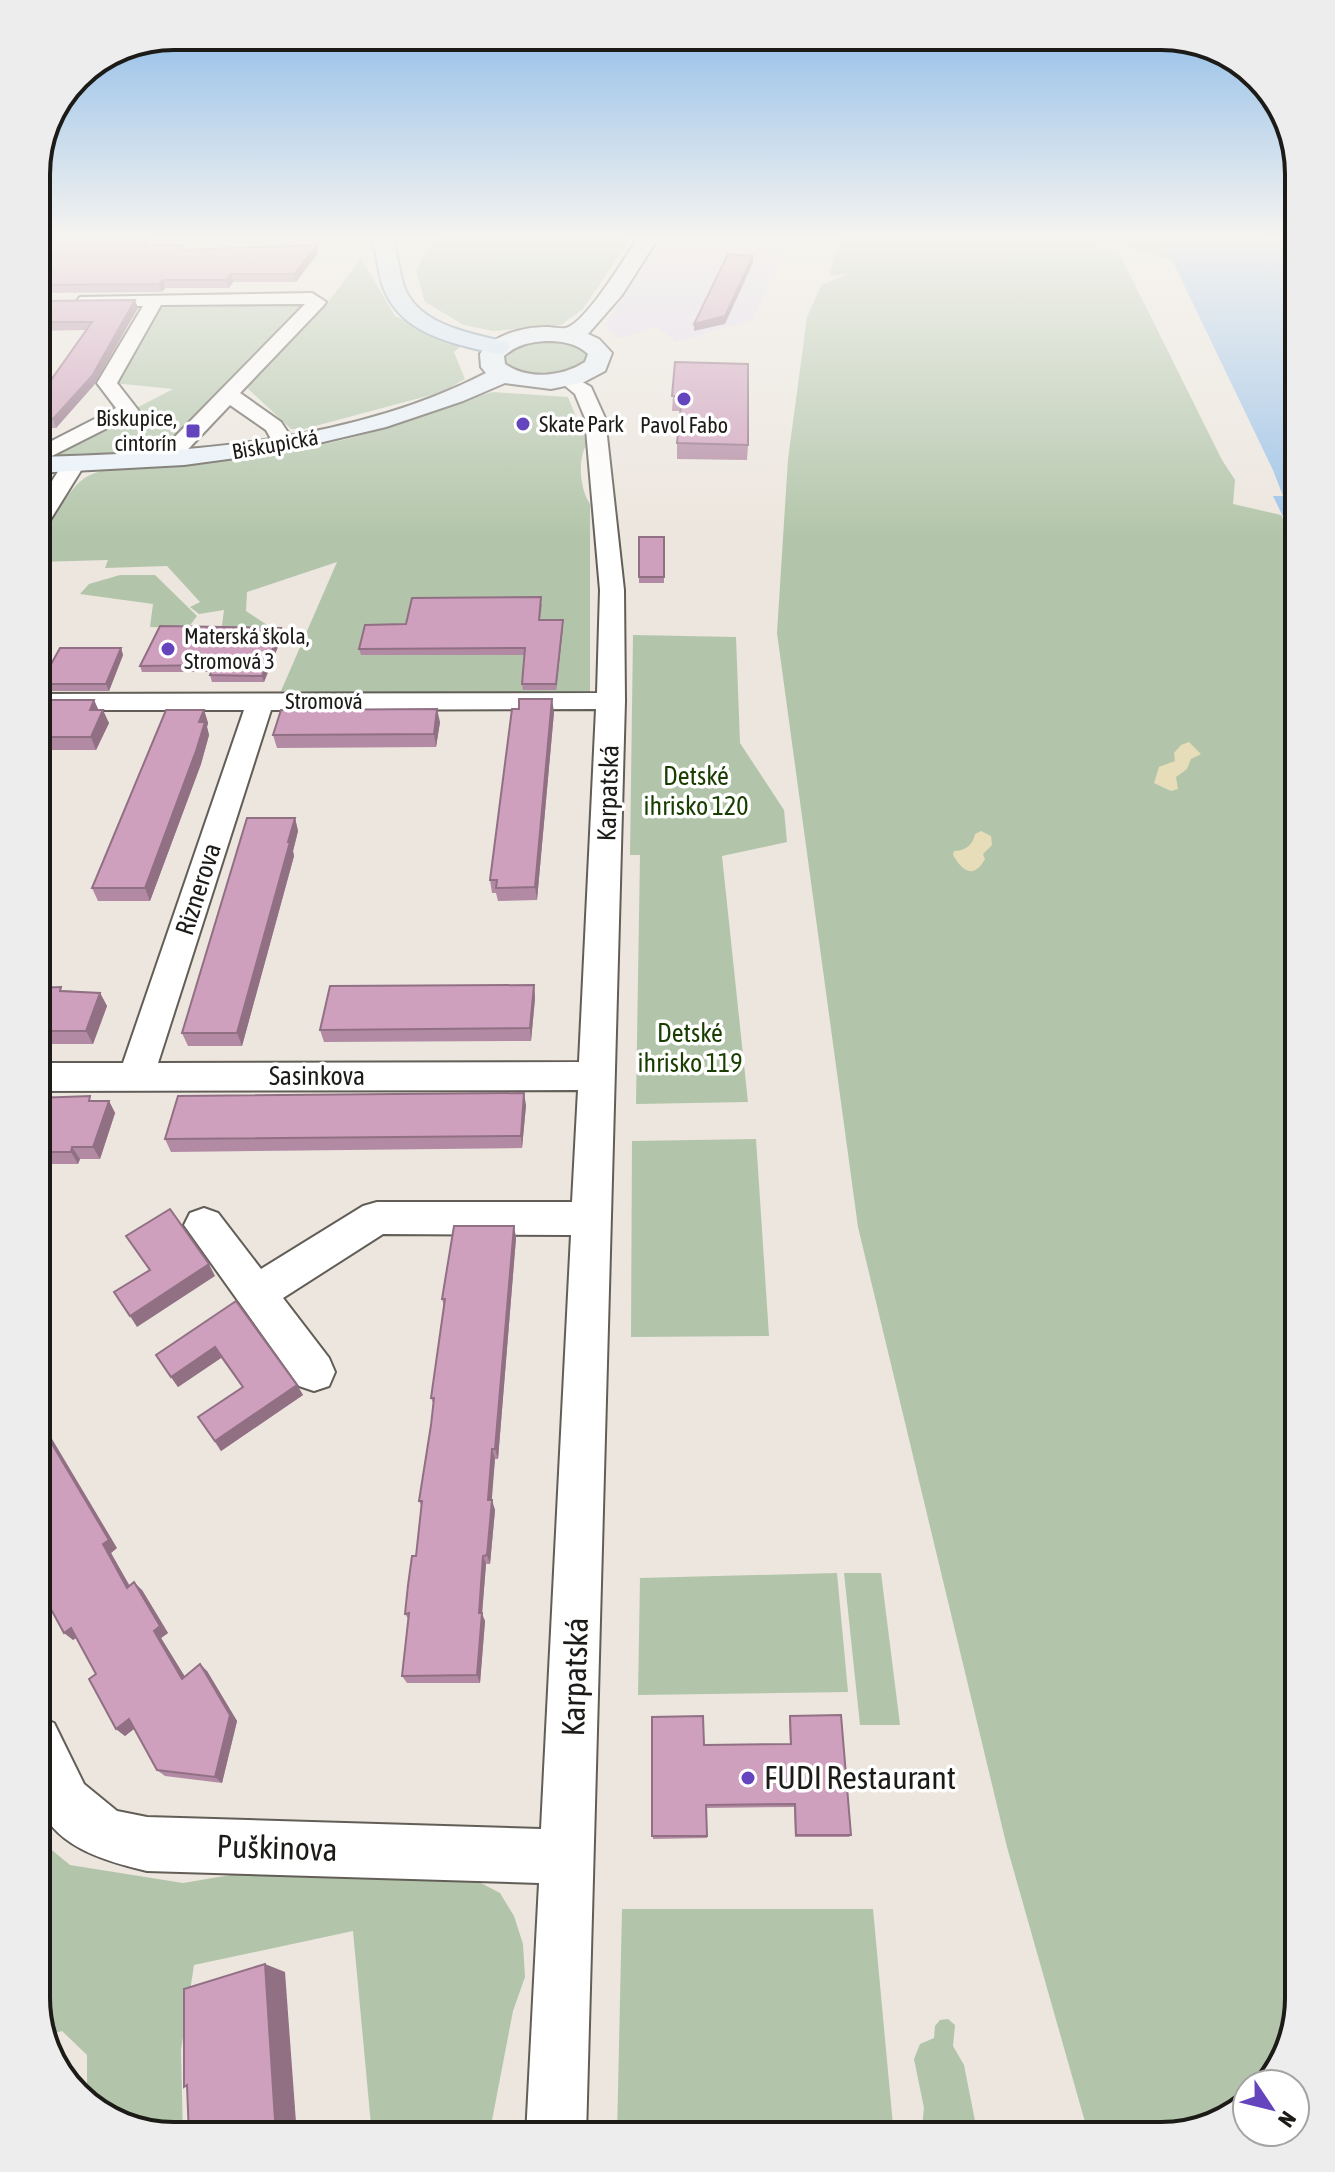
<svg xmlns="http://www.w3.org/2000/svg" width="1335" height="2172" font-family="'Asap Condensed',sans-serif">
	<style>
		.commercial { fill: #e1d9ee }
		.green { fill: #b2c5aa }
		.sand { fill: #e7deb9 }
		.water { fill: #9dc3e8 }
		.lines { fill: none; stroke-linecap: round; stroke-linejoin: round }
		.street-casing { stroke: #625e57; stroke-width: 4 }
		.secondary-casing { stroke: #625e57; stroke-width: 4 }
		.primary-casing { stroke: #8196a8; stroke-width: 4 }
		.street { fill: #fff; fill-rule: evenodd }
		.secondary { fill: #e9f3fc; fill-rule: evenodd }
		.primary { fill: #d4e8f9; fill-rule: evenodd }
		.wall { fill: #b28aa3 }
		.shaded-wall { fill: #917084 }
		.building { fill: #cfa0bd; stroke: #917084; stroke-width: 2 }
		.poi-dot { fill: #6545be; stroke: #fff; stroke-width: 3 }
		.labels { text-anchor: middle; stroke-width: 7; stroke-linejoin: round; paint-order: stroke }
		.far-poi-label { font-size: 22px; fill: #1d1b18; stroke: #fff; text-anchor: start }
		.far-street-label { font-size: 22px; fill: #1d1b18; stroke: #fff }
		.park-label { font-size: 26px; fill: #193e00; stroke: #fff }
		.street-label { font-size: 26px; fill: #1d1b18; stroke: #fff }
		.near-street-label { font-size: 32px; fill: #1d1b18; stroke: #fff }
		.near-poi-label { font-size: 32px; fill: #1d1b18; stroke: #fff; text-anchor: start }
		.rim { fill: none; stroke: #1d1b18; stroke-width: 4 }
	</style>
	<rect width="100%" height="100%" fill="#ece6de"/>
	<polygon class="commercial" points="658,235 795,235 752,320 676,342 658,327 618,338 605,325"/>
	<g class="green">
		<polygon points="435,235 633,235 583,309 561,325 493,331 464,325 425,302 416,271"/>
		<path d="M840,235H1159L1172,260L1129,247L1101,244L1037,252C1063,252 1095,238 1119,253L1222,460L1235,480L1233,504L1281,515L1299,549V1999L1280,2068L1263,2084H1247V2099L1223,2122L1162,2136H1089L1007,1847L858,1227L777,633L788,459L807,317L821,285L849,274L829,276Z"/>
		<polygon points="361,258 395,316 461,346 454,352 465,379 442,392 304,429 291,429 243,384 329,301"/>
		<polygon points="159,303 304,304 170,445 155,452 40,458 173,389 113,383"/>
		<path d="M531,341H566L589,352L588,364C557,375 536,380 505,367V351Z"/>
		<path d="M493,392L568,397L587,444C577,459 580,490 590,504V692L359,694L281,691L337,562L247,592L246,611L270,627L221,633L224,610L199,614L190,607L200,602L167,566L105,568L108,560L36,562C36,542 69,485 88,476C116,462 149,469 178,466C235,460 292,452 347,439C397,427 443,403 493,392Z"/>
		<polygon points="120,575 155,575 197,616 188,628 150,627 153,604 80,594 89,584"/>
		<polygon points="633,635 736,637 740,743 784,810 787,842 722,856 748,1102 636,1104 640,855 630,855"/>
		<polygon points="756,1139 769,1336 631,1337 632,1141"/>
		<polygon points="837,1573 848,1692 638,1695 640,1578"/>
		<polygon points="844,1573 881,1573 900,1725 860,1725"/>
		<path d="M36,1837L70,1865L183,1883L273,1868L477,1881L500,1893L514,1916L523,1944L525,1977L513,2011L489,2136H372L353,1931L194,1965L181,2050L183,2136C153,2136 107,2123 87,2101V2055L62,2031L45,2036L36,1999Z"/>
		<polygon points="622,1909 873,1909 894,2136 617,2136"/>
		<polygon points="948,2019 955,2025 953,2046 964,2065 978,2136 921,2136 924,2108 914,2059 920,2044 934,2038 935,2026 940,2020"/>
	</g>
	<g class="sand">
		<polygon points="1189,742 1201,754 1191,759 1187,769 1176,777 1178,789 1171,791 1154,783 1159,767 1175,761 1174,753 1181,745"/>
		<path d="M981,831L991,836L992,845L983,854L985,859C973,881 961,869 953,855L954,851C965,851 973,845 975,834Z"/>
	</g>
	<polygon class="water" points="1160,235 1299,235 1299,549 1273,496 1283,496 1273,470"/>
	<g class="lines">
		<defs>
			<g id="street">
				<polygon points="312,293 326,302 323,306 240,393 281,422 295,443 292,448 276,448 266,430 230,405 174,464 158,464 155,459 158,454 305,304 161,305 117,383 138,410 135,414 36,464 36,449 116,408 97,383 143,306 86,306 77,301 80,297"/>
				<path d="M567,373L591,387L605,418L624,590L625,701L586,2136H526L539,1883L147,1871C105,1861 50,1846 37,1798C31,1777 36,1738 36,1716L54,1723L84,1784L117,1811L147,1817L541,1829L571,1235L383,1234L283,1298L329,1358L335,1372L329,1386L314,1391L299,1386L184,1225L190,1213L204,1208L218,1213L261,1269L363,1206L377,1202H572L578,1090L36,1091V1063H123L244,710H36V694L597,693L600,590L585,418L575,394L557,379ZM596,709L579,1062L158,1063L271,710Z"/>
				<polygon points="74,457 85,464 44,530 36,532 36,506 66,459"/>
			</g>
			<path id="secondary" d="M640,235H660L622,295L588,334L599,339L612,353L605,371L584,382L551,389L505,383L463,401L386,427L281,452L184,465L36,473V457C187,453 350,443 486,373L481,367L480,354C494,334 524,327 547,327C553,327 562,329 566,328C587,322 627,254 640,235ZM546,341C562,341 576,343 588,354L585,362C562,377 528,380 505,364L504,356C516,345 530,342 546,341Z"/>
			<g id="primary">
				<path d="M370,235H390C399,252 398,271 405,289C421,326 471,333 506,342L510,347L506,352L498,354C455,344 402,335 384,289C377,272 378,252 370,235Z"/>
				<polygon points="1255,235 1299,235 1299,244 1265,241"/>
			</g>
		</defs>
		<use href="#street" class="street-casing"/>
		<use href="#secondary" class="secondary-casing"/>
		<use href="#primary" class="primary-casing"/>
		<use href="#street" class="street"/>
		<use href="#secondary" class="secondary"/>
		<use href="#primary" class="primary"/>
	</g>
	<g class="wall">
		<polygon points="36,235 155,235 147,245 185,250 317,245 318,253 296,282 233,282 229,288 165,288 162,292 36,293"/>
		<polygon points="36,301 138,308 94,385 56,428 51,428 46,433 36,433 36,380 51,380 86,330 36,331"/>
		<polygon points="675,362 748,445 747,460 677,459 677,443 681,411 672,411"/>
		<rect x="639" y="537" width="25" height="46"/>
		<polygon points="542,604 540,620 563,620 563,626 556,690 523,690 522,684 525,655 361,655 359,649 406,624"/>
		<polygon points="281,628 283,634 264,682 212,682 210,675 211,672 142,672 140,666"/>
		<polygon points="121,648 123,655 109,691 43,691 40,684"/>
		<polygon points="36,700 94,700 98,710 109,723 96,750 36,750"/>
		<polygon points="204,710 208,723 207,727 209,735 201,764 150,901 98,901 92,888"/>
		<polygon points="554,712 537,900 498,901 496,893 492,893 490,880"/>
		<polygon points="440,722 436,747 277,748 273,735"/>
		<polygon points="295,818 298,831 293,851 294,856 242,1046 188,1046 182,1033"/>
		<polygon points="534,985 535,998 531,1041 324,1042 320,1030"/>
		<polygon points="36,988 100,993 107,1006 93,1044 36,1044"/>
		<polygon points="36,1098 109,1101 115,1113 100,1159 80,1159 78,1164 48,1164 42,1154 36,1154"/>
		<polygon points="526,1105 522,1148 171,1152 165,1139"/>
		<polygon points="514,1226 516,1238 498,1459 495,1459 491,1500 495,1510 490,1564 486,1564 482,1614 485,1621 480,1683 407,1683 402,1676 409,1620 405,1614 416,1556 422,1507 419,1501 431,1425 434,1405 431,1398 444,1306 442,1299"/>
		<polygon points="236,1301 297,1385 303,1395 221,1451 198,1417 242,1387 221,1358 178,1387 156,1355"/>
		<polygon points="117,1548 111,1553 129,1586 142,1590 168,1633 161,1638 185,1677 207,1671 237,1721 222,1783 165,1776 157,1770 134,1728 125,1736 116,1729 96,1674 76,1638 73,1640 46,1584"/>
		<polygon points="790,1716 851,1835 849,1837 795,1837 794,1807 706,1808 707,1838 653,1839 652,1717 704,1745 790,1744 789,1719"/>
	</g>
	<g class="shaded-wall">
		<polygon points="147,235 155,235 140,253 138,245"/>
		<polygon points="317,245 318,253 296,282 294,274"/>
		<polygon points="753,256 753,263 725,324 694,331 694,324"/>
		<polygon points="231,274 233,282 229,288 227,280"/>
		<polygon points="163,280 165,288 162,292 159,284"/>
		<polygon points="135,300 138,308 94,385 56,428 53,419"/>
		<polygon points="48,419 51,428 46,433 43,424"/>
		<polygon points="563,620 563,626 556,690 556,684"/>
		<polygon points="281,628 283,634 264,682 262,676"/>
		<polygon points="121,648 123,655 109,691 106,684"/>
		<polygon points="552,699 554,712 537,900 535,887"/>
		<polygon points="94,700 100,713 90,710"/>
		<polygon points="437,709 440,722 436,747 434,734"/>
		<polygon points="103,710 109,723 96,750 91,737"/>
		<polygon points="204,710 208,723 207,727 209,735 201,764 150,901 145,888"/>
		<polygon points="295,818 298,831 293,851 294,856 242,1046 237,1033"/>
		<polygon points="534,985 535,998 531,1041 530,1028"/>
		<polygon points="100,993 107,1006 93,1044 86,1031"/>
		<polygon points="524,1093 526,1105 522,1148 521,1136"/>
		<polygon points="109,1101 115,1113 100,1159 93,1147"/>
		<polygon points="72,1147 80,1159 78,1164 71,1152"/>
		<polygon points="514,1226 516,1238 498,1459 495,1449"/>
		<polygon points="209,1264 215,1276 137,1327 130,1316"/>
		<polygon points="215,1347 221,1358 178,1387 171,1377"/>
		<polygon points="297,1385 303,1395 221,1451 215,1441"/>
		<polygon points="36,1412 117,1548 111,1553 135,1595 127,1588 103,1544 36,1417"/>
		<polygon points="492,1449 495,1459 491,1510 488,1500"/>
		<polygon points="492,1500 495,1510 490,1564 487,1555"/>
		<polygon points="483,1556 486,1564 482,1614 485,1621 480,1683 477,1675 479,1613"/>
		<polygon points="134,1582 142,1590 168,1633 161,1638 190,1685 182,1679 154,1631"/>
		<polygon points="71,1628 80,1635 73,1640 64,1633"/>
		<polygon points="200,1664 207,1671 237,1721 222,1783 215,1777"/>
		<polygon points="129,1719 138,1726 125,1736 116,1729"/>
		<polygon points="265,1964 285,1972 297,2136 276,2136"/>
	</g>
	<g class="building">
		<polygon points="36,235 147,235 138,245 184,245 180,250 317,245 294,274 231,274 227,280 163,280 159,284 36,285"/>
		<polygon points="728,254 753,256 725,316 694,324"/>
		<polygon points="135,300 92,376 53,419 48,419 43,424 36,424 36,380 51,380 92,322 36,322 36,301"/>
		<polygon points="675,362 748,364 748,445 677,443 682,396 672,396"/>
		<rect x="639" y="537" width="25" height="40"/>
		<polygon points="541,597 539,620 563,620 556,684 522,684 525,648 359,649 365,625 406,624 412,598"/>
		<polygon points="160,626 281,628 262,676 210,675 214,665 140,666"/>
		<polygon points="60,648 121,648 106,684 40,684"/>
		<polygon points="519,699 552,699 535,887 496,888 497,880 490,880 512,709 519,709"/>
		<polygon points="36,700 94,700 90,710 103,710 91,737 36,737"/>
		<polygon points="437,709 434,734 273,735 281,710"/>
		<polygon points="166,710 204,710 199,722 205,722 196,751 145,888 92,888"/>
		<polygon points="247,818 295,818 288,842 290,842 237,1033 182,1033"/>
		<polygon points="534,985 530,1028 320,1030 330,986"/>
		<polygon points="61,987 60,991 100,993 86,1031 36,1031 36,988"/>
		<polygon points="524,1093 521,1136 165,1139 178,1096"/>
		<polygon points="90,1096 89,1101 109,1101 93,1147 72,1147 71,1152 40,1152 44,1142 36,1142 36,1098"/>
		<polygon points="170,1209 209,1264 130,1316 114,1292 150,1270 126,1236"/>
		<polygon points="454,1226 514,1226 495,1449 492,1449 488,1500 492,1500 487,1555 483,1556 479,1613 482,1613 477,1675 402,1676 409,1613 405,1614 408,1585 412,1556 416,1556 422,1501 419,1501 431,1425 434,1398 431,1398 445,1299 442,1299"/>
		<polygon points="236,1301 297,1385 215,1441 198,1417 243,1387 215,1347 171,1377 156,1355"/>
		<polygon points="36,1417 109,1540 103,1544 127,1588 134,1582 160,1626 154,1631 182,1679 200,1664 230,1715 215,1777 157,1770 129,1719 116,1729 89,1679 96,1674 71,1628 64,1633 40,1589 46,1584 36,1566"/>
		<polygon points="841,1715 851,1835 796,1835 795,1804 706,1805 707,1836 652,1836 652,1717 703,1716 704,1745 791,1744 790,1716"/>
		<polygon points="265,1964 276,2136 189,2136 187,2085 184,2087 184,1989"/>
	</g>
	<linearGradient id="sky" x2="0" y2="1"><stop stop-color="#8abae8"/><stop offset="0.44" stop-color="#f6f4f0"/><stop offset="1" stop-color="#f6f4f0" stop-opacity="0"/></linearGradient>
	<rect width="1335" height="539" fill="url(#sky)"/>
	<g class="poi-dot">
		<circle cx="684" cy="399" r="8"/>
		<circle cx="523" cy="424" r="8"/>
		<rect x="185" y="423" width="16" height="16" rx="4"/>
		<circle cx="168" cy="649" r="8"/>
		<circle cx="748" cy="1778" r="8"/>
	</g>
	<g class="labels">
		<g class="far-poi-label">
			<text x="177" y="426" text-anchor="end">Biskupice,<tspan x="177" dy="25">cintorín</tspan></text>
			<text x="539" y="432">Skate Park</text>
			<text x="684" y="433" text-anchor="middle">Pavol Fabo</text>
			<text x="184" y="644">Materská škola,<tspan x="184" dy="25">Stromová 3</tspan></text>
		</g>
		<g class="far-street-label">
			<text transform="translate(275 444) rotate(-10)" y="8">Biskupická</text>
			<text x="324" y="709">Stromová</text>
		</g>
		<g class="park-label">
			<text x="696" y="785">Detské<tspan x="696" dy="30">ihrisko 120</tspan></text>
			<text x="690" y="1042">Detské<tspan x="690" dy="30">ihrisko 119</tspan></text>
		</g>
		<g class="street-label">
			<text transform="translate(608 793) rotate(-88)" y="9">Karpatská</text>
			<text transform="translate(198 889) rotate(-72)" y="9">Riznerova</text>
			<text x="317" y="1085">Sasinkova</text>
		</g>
		<g class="near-street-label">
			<text transform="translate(575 1677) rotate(-88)" y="11">Karpatská</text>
			<text transform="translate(277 1848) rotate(2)" y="11">Puškinova</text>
		</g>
		<g class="near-poi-label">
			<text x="764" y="1789">FUDI Restaurant</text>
		</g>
	</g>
	<path d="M0 0H1335V2172H0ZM174 50H1161A124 124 0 0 1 1285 174V1998A124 124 0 0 1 1161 2122H174A124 124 0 0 1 50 1998V174A124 124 0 0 1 174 50Z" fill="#ededed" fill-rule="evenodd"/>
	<path class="rim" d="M174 50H1161A124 124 0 0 1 1285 174V1998A124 124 0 0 1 1161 2122H174A124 124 0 0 1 50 1998V174A124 124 0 0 1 174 50Z"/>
	<g transform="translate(1271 2108) rotate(125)"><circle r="38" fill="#ffffff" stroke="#a5a4a3" stroke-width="2"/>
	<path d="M0-6L14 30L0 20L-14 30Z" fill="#6545be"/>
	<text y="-12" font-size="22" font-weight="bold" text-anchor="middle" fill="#1d1b18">N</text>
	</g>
</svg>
